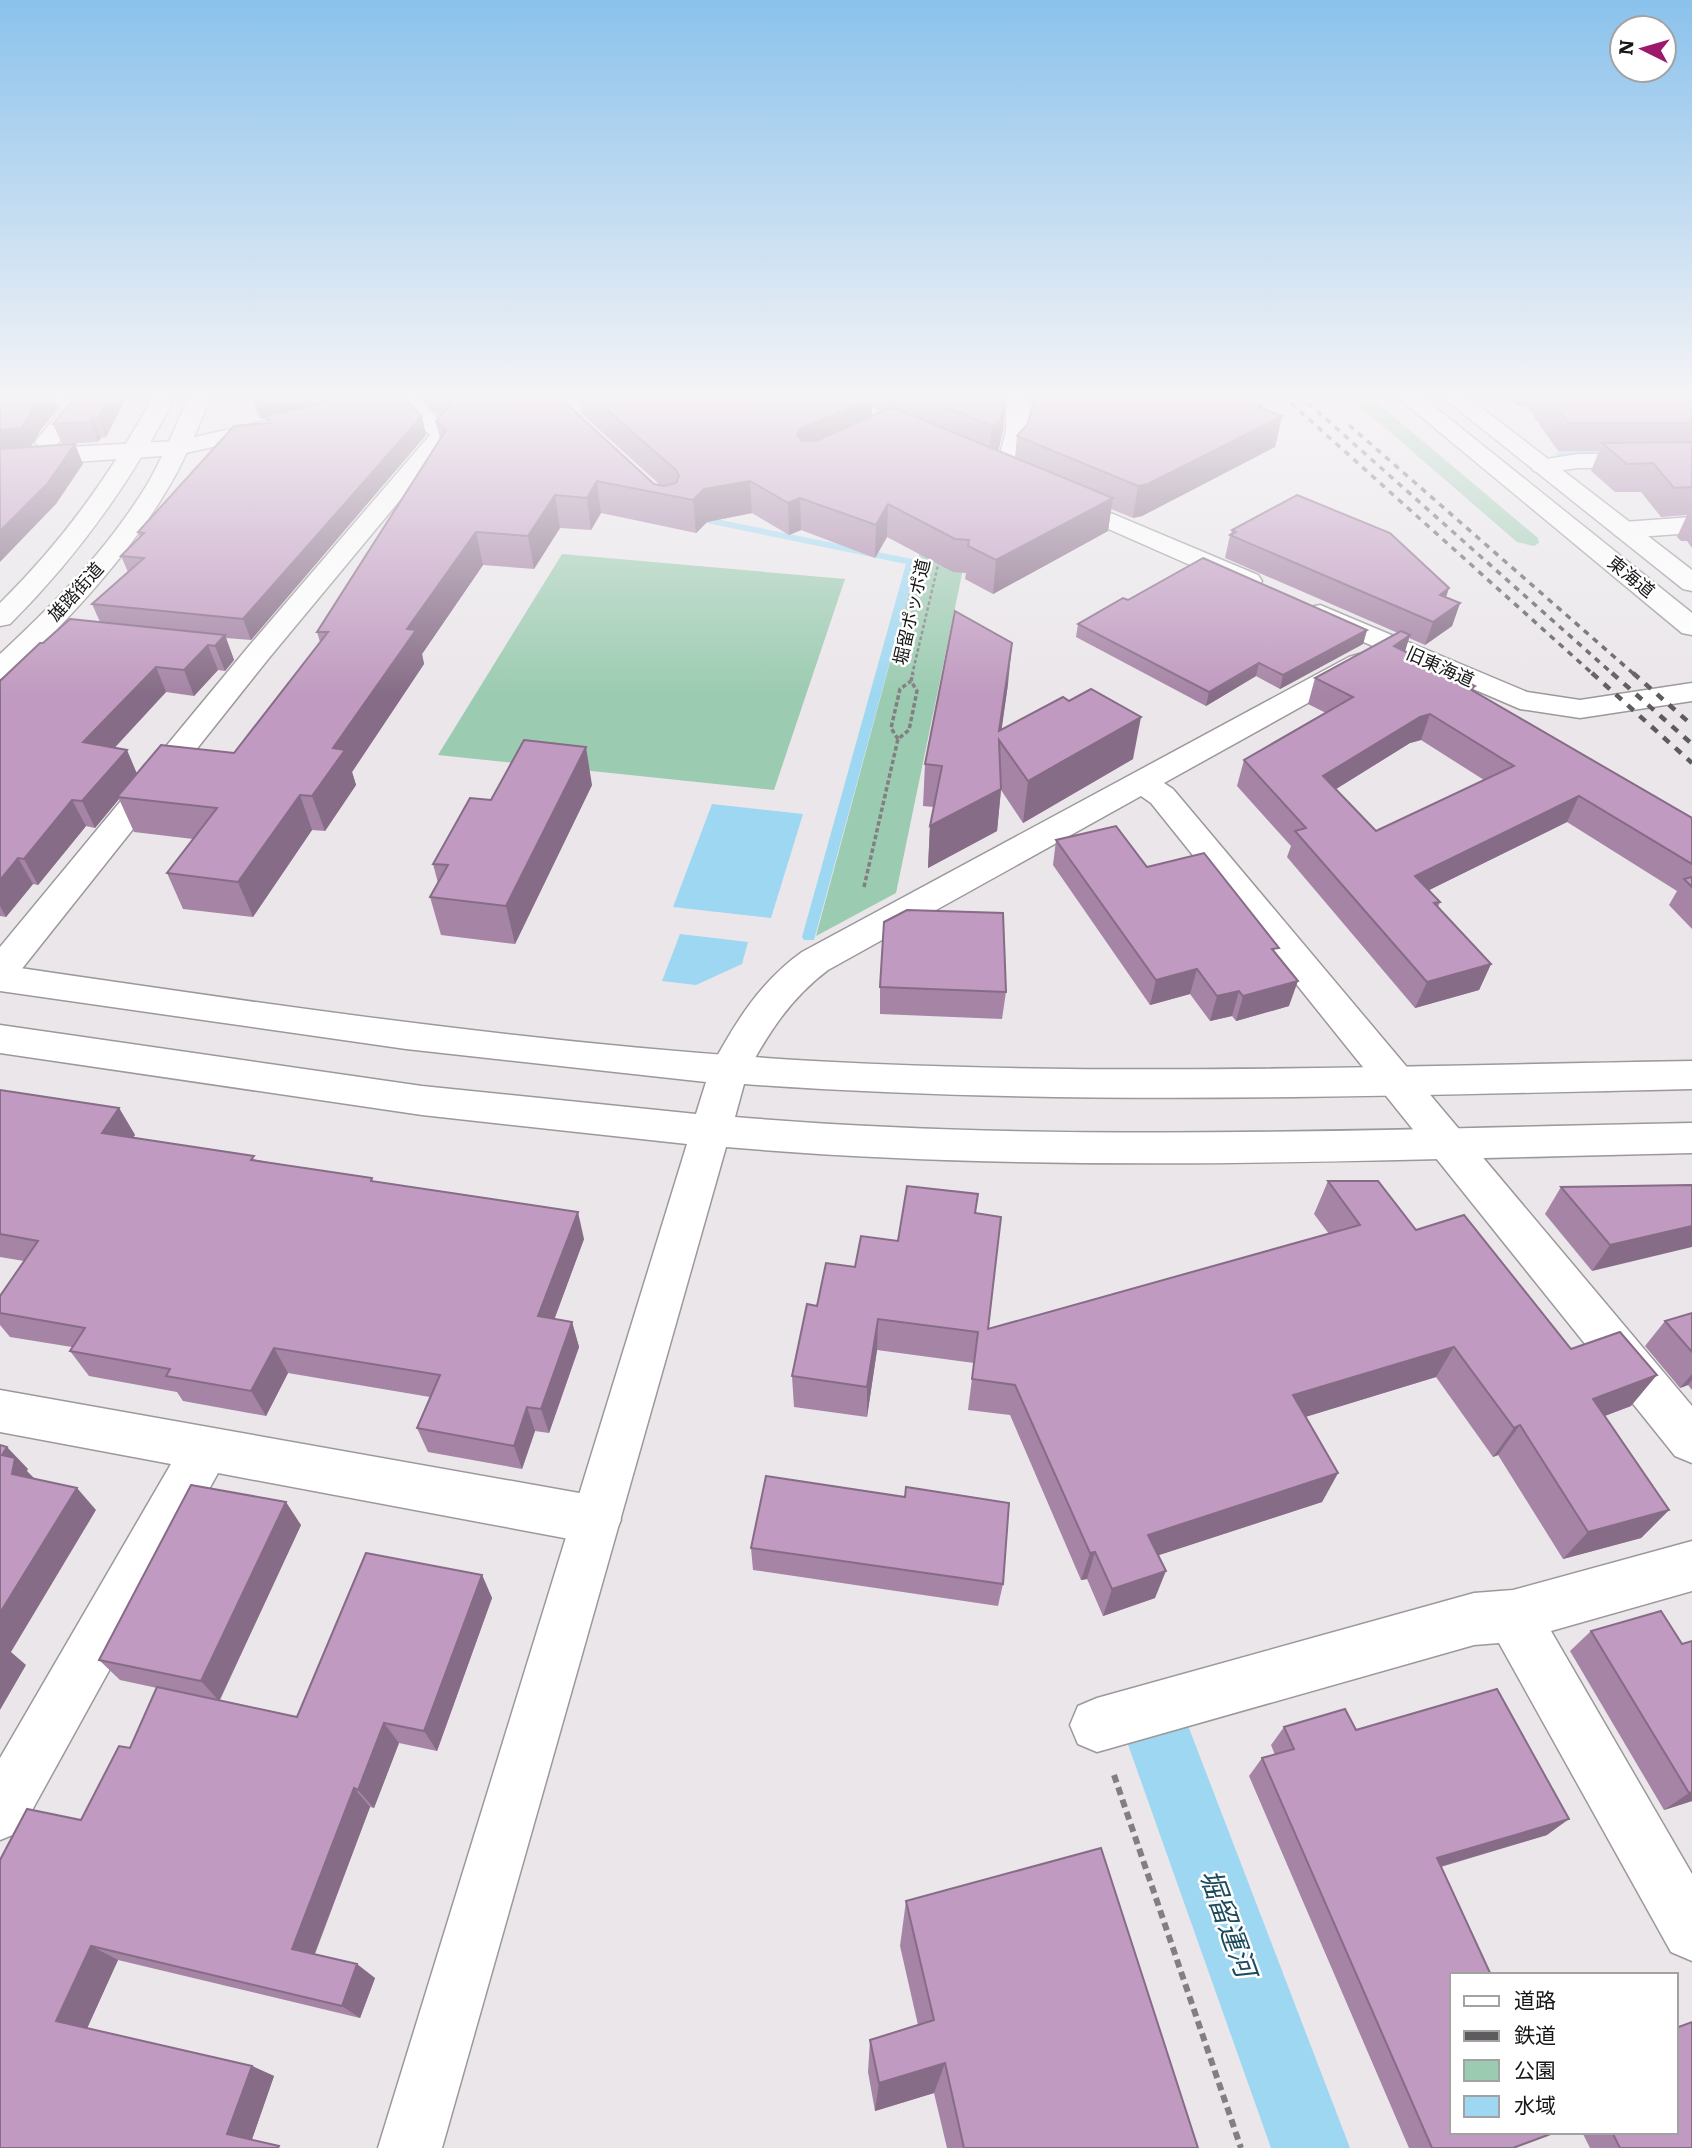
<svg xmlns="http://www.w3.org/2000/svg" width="1692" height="2148" font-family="Literata,'Noto Sans JP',serif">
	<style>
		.green { fill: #9bcbb0 }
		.water { fill: #9ed7f1 }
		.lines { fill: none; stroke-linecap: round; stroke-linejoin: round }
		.stream { fill: #9ed7f1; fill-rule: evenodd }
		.street-casing { stroke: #9c989c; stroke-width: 3 }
		.secondary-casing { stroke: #9c989c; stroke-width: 3 }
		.primary-casing { stroke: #9c989c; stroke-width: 3 }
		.highway-casing { stroke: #9c989c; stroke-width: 3 }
		.path-far2 { stroke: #827f82; stroke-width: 2.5; stroke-dasharray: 3.5 2.5; stroke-linecap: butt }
		.path-far1 { stroke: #827f82; stroke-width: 3.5; stroke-dasharray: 4.5 2.5; stroke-linecap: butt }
		.path { stroke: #827f82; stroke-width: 6; stroke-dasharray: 8 5; stroke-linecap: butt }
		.street { fill: #fff; fill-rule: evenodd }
		.secondary { fill: #fff; fill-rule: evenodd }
		.primary { fill: #fff; fill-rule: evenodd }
		.highway { fill: #fff; fill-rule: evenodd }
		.rail-far1 { stroke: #5d5b5d; stroke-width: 3.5; stroke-dasharray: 6 6; stroke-linecap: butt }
		.rail { stroke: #5d5b5d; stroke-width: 4.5; stroke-dasharray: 8 8; stroke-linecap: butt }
		.wall { fill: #a584a5; fill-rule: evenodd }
		.shaded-wall { fill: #866c86 }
		.building { fill: #c09ac0; stroke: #866c86; stroke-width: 2; fill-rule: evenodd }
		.labels { text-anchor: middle; stroke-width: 5; stroke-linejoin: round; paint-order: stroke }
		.far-street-label { font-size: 18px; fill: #181718; stroke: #fff }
		.near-water-label { font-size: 28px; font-style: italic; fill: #1e4c5f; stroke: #fff }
	</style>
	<rect width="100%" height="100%" fill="#eae6ea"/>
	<g class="green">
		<polygon points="1347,395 1368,395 1538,538 1539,543 1534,546 1517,542"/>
		<polygon points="943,466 981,482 896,893 816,936"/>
		<polygon points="562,554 845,579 774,790 438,755"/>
	</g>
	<g class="water">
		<polygon points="712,804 803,814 771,918 673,907"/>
		<polygon points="680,934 748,942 742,964 696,985 662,981"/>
		<polygon points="1174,1689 1350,2148 1271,2148 1114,1705"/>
	</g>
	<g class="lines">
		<g class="stream">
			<polygon points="1617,450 1620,451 1620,455 1560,457 1555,454 1560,451"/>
			<polygon points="691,514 912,559 917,562 814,940 804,940 802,937 906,564 687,519 686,517"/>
		</g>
		<defs>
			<g id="street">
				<polygon points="58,395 80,395 78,400 87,407 55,447 51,448 177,441 275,419 283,421 286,426 283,431 177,455 0,467 0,453 45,448 39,447 35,442 62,409 55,403"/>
				<polygon points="395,395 414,395 454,435 269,658 13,980 0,983 0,947 249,646 430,435 396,403 393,398"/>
				<path d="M1007,395H1029C1029,422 1033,455 1007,469C998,474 992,477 982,474L978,469L982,464L1000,454L1006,431Z"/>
				<polygon points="1692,453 1692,467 1578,468 1542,473 1534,471 1530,466 1534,461 1578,454"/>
				<polygon points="1692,517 1692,533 1624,538 1615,535 1611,530 1615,525 1624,522"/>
				<path d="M1359,654L1369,657L1373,663L1369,669L1164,783L1173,789L1692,1406V1463L1675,1456L1151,803L1141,796L828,970C788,1000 767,1036 743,1079L729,1083L715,1079L710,1069C735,1023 759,983 802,952L1349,657Z"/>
				<polygon points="0,1390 596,1496 613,1503 621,1520 613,1537 596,1544 218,1473 20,1832 0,1840 0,1758 171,1464 0,1432"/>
				<polygon points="1692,1541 1692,1591 1551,1631 1692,1874 1692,1961 1671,1952 1499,1643 1474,1645 1097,1752 1078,1744 1070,1725 1078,1706 1097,1698 1474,1593 1513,1590"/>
			</g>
			<g id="secondary">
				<polygon points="1063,493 1258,575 1262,581 1258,587 1249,589 1240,587 1054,505 1051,500 1054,495"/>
				<polygon points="1320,605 1527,692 1580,700 1692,683 1692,701 1580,718 1520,709 1310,619 1306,613 1310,607"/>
				<path d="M0,965C270,1005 541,1045 813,1061C1106,1077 1399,1066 1692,1061V1089C1376,1096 1060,1107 744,1084L735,1117C1052,1144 1374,1129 1692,1123V1153C1371,1160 1047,1175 726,1147L442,2148H378L687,1144L422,1115L0,1053V1025L422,1086L696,1114L706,1082L406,1049L0,991Z"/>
			</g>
			<g id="primary">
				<path d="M154,395H176C132,481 78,556 10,624L0,626V603C63,541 112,473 154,395Z"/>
				<path d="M190,395H212C199,425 187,455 171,483C129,556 70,618 10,676L0,679V654C55,603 109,548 148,483C164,455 176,425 190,395Z"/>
			</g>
			<g id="highway">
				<polygon points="1395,395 1420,395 1692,613 1692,635 1682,633"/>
				<polygon points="1440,395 1465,395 1692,570 1692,591 1683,589"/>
			</g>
		</defs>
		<use href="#street" class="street-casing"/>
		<use href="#secondary" class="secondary-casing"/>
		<use href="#primary" class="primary-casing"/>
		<use href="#highway" class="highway-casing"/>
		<polyline class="path-far2" points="912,675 939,561"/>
		<g class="path-far1">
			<polyline points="898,739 891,728 900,689 911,681"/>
			<polyline points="864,887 898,739 909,730 917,691 911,681 913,673"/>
		</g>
		<polyline class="path" points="1114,1775 1241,2148"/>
		<use href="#street" class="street"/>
		<use href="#secondary" class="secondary"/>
		<use href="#primary" class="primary"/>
		<use href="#highway" class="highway"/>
		<g class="rail-far1">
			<polyline points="1282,395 1594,675"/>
			<polyline points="1299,395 1614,675"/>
			<polyline points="1349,425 1635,675"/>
		</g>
		<g class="rail">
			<polyline points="1592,673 1692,763"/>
			<polyline points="1612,673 1692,744"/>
			<polyline points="1633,673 1692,725"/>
		</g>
	</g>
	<g class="wall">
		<polygon points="128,395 106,437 101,438 98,442 62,444 53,424"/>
		<path d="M252,395H401L426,435L251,640L226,638L234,660L225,671L218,670L194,696L166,692L115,747L137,773L234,753L320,642L317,632L440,440L436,422L440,417L421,399V395H522L654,484L660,485L582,414L579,395H1006L1003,431L998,451L1015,458L1017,436L1027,425L1031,413L1032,395H1237L1263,409L1282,416L1275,447L1142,516L1133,518L1111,509L1108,531L993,594L965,579L966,573L953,572L887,537L875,558L801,530L789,535L752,513L707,522L696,533L601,513L591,530L560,528L534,569L483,565L422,654L424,664L352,772L356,785L325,831L312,830L253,917L183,909L167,873L193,839L134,832L119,799L95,828L86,826L38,885L33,884L6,917L0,916V681L43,643L100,622L92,604L128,572L121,556L140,537L138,532L268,423L266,418L261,419L258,415ZM872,407L882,412L872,416Z"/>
		<polygon points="1502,395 1692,395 1692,548 1687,541 1681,541 1677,537 1687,515 1661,517 1641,492 1615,492 1591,471 1599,451 1558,451 1526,405 1517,406"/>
		<path d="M1232,530L1449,588L1446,597L1460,603L1452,626L1425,645L1409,638L1405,651L1475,686L1473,691L1692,818V929L1669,905L1677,891L1567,822L1429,890L1440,902L1438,907L1491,964L1479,990L1415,1008L1287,857L1291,846L1237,786L1244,760L1326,713L1308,704L1315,678L1398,633L1225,558L1230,535L1231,534ZM1421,740L1484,780L1376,831L1336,789L1410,743Z"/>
		<polygon points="1128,600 1367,630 1363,644 1280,689 1256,676 1206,706 1076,637 1078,624"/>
		<polygon points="1008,684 1001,730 1133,759 1023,823 1001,790 997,831 928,868 930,826 934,807 923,806 925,764"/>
		<polygon points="592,785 515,944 441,935 430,897 438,883 433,864 491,800"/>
		<polygon points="1056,840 1147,867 1276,955 1289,1006 1236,1021 1232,1016 1210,1021 1190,994 1150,1005 1053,865"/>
		<polygon points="880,987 1006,992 1002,1019 880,1014"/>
		<polygon points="0,1090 119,1108 135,1135 133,1137 373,1181 584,1239 554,1319 572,1322 579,1347 549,1433 535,1431 522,1469 428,1452 417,1428 430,1397 288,1373 266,1416 183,1401 177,1392 89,1376 70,1351 72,1347 10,1337 0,1325 0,1296 24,1261 0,1257"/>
		<polygon points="1328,1181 1416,1230 1571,1349 1631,1406 1605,1416 1669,1510 1641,1538 1563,1559 1498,1455 1493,1457 1436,1377 1305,1417 1338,1473 1322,1502 1158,1555 1155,1598 1103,1616 1087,1579 1081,1580 1010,1415 968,1410 974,1363 877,1350 867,1417 794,1407 792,1376 817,1306 855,1267 898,1241 976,1213 988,1329 1329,1234 1314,1214"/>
		<polygon points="1692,1185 1592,1271 1545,1214 1561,1187"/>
		<polygon points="1692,1313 1692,1390 1688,1385 1680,1388 1645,1346 1665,1321"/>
		<polygon points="301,1525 220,1700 297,1717 482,1575 492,1598 437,1751 399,1743 374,1808 370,1807 315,1954 375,1978 360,2018 118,1960 87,2028 252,2066 274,2076 252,2139 0,2148 81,1820 130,1748 157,1688 120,1680 99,1660"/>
		<polygon points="751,1548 1003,1584 998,1606 753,1570"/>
		<polygon points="1591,1631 1682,1644 1692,1641 1692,1801 1664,1810 1570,1651"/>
		<polygon points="1284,1727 1356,1730 1547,1835 1441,1867 1513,2148 1409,2148 1249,1776 1262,1758 1275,1755 1271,1745"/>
		<polygon points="906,1901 1198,2148 947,2148 934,2093 875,2111 868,2072 870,2040 918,2025 900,1946"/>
		<polygon points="1582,2132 1676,2132 1692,2148 1590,2148"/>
	</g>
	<g class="shaded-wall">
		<polygon points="45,395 57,395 54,400 58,409 42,428 30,448 0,451 0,430 33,408"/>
		<polygon points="110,395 128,395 106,437 98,418"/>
		<polygon points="253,395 367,395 261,419"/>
		<polygon points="1520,395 1529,395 1526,405 1517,406"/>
		<polygon points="872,399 871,430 797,466 797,435 801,428"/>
		<polygon points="1006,400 1003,431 998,452 989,457 992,426"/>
		<polygon points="1263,405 1258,428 1282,416 1275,447 1142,516 1133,518 1138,486"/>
		<polygon points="422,416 426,435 251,640 243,619"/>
		<polygon points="94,418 101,438 98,442 90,422"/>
		<polygon points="75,444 83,464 56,504 0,562 0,531"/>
		<polygon points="597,481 601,513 591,530 587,498"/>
		<polygon points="750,481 752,513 707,522 696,533 693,500 704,489"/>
		<polygon points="555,495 560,528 534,569 528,536"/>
		<polygon points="800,498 801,530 789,535 788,503"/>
		<polygon points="1113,498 1108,531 993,594 996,560"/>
		<polygon points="888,504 887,537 875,558 876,525"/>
		<polygon points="476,532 483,565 422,654 424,664 352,772 356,785 325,831 312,796 333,748 407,629"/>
		<polygon points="1449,588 1441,611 1440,595"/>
		<polygon points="1460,603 1452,626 1425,645 1433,622"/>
		<polygon points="1367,630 1363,644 1280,689 1283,675"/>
		<polygon points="225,635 234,660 225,671 215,646"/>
		<polygon points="1410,635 1402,661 1394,646"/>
		<polygon points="1012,643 1008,684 1000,741 999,731"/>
		<polygon points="208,645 218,670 194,696 184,670"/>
		<polygon points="1259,663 1256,676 1206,706 1209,692"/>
		<polygon points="156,667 166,692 96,768 83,742"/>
		<polygon points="1430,714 1421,740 1410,743 1315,802 1323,776 1420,717"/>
		<polygon points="1141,717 1133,759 1023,823 1028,781"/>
		<polygon points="586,747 592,785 515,944 506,906"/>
		<polygon points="127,750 138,776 117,797 119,799 95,828 82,801"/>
		<polygon points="1001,789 997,831 928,868 930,826"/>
		<polygon points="300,795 312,830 253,917 238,882"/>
		<polygon points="1579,796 1567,822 1405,902 1415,876"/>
		<polygon points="72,800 86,826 38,885 24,859"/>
		<polygon points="18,858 33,884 6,917 0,906 0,880"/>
		<polygon points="1491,964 1479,990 1415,1008 1427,982"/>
		<polygon points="1197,969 1190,994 1150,1005 1156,980"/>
		<polygon points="1298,981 1289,1006 1236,1021 1243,996"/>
		<polygon points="1239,991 1232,1016 1210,1021 1217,996"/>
		<polygon points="119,1108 135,1135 118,1159 102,1133"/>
		<polygon points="578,1212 584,1239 546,1342 538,1316"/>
		<polygon points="1692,1226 1692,1247 1592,1271 1610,1245"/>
		<polygon points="878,1319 877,1350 867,1417 867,1387"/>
		<polygon points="572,1322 579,1347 549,1433 541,1409"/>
		<polygon points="1454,1347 1436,1377 1279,1425 1293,1395"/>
		<polygon points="274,1348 288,1373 266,1416 251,1391"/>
		<polygon points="1692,1374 1692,1380 1688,1385 1680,1388"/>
		<polygon points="1657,1375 1631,1406 1569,1429 1593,1399"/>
		<polygon points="527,1407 535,1431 522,1469 514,1446"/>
		<polygon points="1520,1425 1498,1455 1493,1457 1514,1428"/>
		<polygon points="7,1447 28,1469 27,1471 36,1480 12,1474 2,1455"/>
		<polygon points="1338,1473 1322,1502 1138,1562 1148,1535"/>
		<polygon points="77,1488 96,1510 11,1652 26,1665 0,1710 0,1613"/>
		<polygon points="286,1502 301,1525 219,1701 201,1681"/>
		<polygon points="1669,1510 1641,1538 1563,1559 1588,1532"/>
		<polygon points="1095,1552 1087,1579 1081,1580 1090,1553"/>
		<polygon points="1166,1571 1155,1598 1103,1616 1112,1589"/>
		<polygon points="482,1575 492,1598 437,1751 424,1731"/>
		<polygon points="384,1723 399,1743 374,1808 358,1790"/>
		<polygon points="354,1788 370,1807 311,1963 292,1949"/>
		<polygon points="1692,1792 1692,1801 1664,1810 1689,1793"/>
		<polygon points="1569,1819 1547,1835 1418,1873 1437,1858"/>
		<polygon points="91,1946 118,1960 85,2033 56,2021"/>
		<polygon points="357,1964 375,1978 360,2018 342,2006"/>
		<polygon points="945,2063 934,2093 875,2111 879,2083"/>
		<polygon points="252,2066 274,2076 251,2142 227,2134"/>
	</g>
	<g class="building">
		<polygon points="0,395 45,395 33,408 22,428 0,430"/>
		<polygon points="76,395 110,395 98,418 94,418 90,422 53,424"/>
		<polygon points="359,395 401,395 422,416 243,619 92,604 144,558 121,556 144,533 138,532 234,426 270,423 265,416"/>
		<polygon points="442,395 522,395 524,397 530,395 557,395 654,484 664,486 676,483 679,476 676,470 590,395 863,395 872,399 801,428 797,435 802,441 816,441 892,407 1113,498 996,560 968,546 969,540 955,539 888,504 876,525 800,498 788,503 750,481 704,489 693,500 597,481 587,498 555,495 528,536 476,532 407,629 416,630 333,748 345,750 312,796 300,795 238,882 167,873 217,808 117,797 161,745 234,753 328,632 317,632 446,430 436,422 450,404"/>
		<polygon points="917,395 1006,395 1000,421 992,426"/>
		<polygon points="1034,395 1237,395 1263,405 1259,407 1282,416 1148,484 1138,486 1017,436 1027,425 1033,406"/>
		<polygon points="1548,395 1692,395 1692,423 1569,423"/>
		<polygon points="1692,442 1692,487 1674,488 1653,463 1627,464 1602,443"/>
		<polygon points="75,444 47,484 0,531 0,449"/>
		<polygon points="1297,495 1390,533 1449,588 1440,595 1460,603 1433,622 1230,535 1236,532 1232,530"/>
		<polygon points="1203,558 1367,630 1283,675 1259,663 1209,692 1078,624 1123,598 1128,600"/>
		<polygon points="955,611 1012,643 999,731 1063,697 1069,701 1091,689 1141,717 1028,781 999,740 1001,789 930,826 942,766 925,764"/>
		<polygon points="70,619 225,635 215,646 208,645 184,670 156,667 83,742 127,750 82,801 72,800 24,859 18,858 0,880 0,681 40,643 43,643"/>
		<path d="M1401,631L1410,635L1394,646L1475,686L1470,689L1692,818V864L1579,796L1415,876L1440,902L1434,903L1491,964L1427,982L1295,831L1306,828L1244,760L1353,697L1315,678ZM1430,714L1514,766L1376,831L1323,776L1420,717Z"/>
		<polygon points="524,740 586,747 506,906 430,897 448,865 433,864 470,798 491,800"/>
		<polygon points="1116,826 1147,867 1204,853 1279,948 1272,949 1298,981 1243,996 1239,991 1217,996 1197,969 1156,980 1056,840"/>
		<polygon points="1692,877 1692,887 1684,879"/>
		<polygon points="907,910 1003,913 1006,992 880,987 884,922"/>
		<polygon points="0,1090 119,1108 102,1133 254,1156 251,1160 372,1178 371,1181 578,1212 538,1316 572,1322 541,1409 527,1407 514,1446 417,1428 440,1375 274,1348 251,1391 166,1376 170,1369 70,1351 85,1328 0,1313 0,1296 38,1241 0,1234"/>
		<polygon points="1328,1181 1378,1181 1416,1230 1464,1215 1571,1349 1620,1332 1657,1375 1593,1399 1669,1510 1588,1532 1520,1425 1514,1428 1454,1347 1293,1395 1338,1473 1148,1535 1166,1571 1112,1589 1095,1552 1090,1553 1015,1385 972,1379 978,1332 878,1319 867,1387 792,1376 807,1304 817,1306 826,1263 855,1267 861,1236 898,1241 907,1186 978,1194 975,1213 1001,1217 988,1329 1360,1225"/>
		<polygon points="1692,1185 1692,1226 1610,1245 1561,1187"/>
		<polygon points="1692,1313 1692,1352 1665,1321"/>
		<polygon points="0,1445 7,1447 2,1455 15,1458 12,1474 77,1488 0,1613"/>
		<polygon points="766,1476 905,1497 906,1487 1009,1503 1003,1584 751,1548"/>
		<polygon points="191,1485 286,1502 201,1681 99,1660"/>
		<polygon points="366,1553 482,1575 424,1731 384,1723 358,1790 354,1788 292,1949 357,1964 342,2006 91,1946 56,2021 252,2066 227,2134 279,2146 278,2148 0,2148 0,1860 27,1809 81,1820 119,1746 130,1748 157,1687 297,1717"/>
		<polygon points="1661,1611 1682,1644 1692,1641 1692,1792 1689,1793 1591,1631"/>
		<polygon points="1497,1689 1569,1819 1437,1858 1491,1975 1452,1975 1452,2132 1556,2132 1513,2148 1432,2148 1262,1758 1294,1749 1284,1727 1345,1709 1356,1730"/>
		<polygon points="1101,1848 1198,2148 964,2148 945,2063 879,2083 870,2040 934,2020 906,1901"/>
		<polygon points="1692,2022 1692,2148 1620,2148 1612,2132 1676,2132 1676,2028"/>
	</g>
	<linearGradient id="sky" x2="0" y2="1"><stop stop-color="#8ac2ec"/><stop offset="0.57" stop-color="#f6f4f6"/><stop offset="1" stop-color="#f6f4f6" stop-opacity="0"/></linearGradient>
	<rect width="1692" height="696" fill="url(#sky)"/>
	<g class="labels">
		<g class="far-street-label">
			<text transform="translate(1631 577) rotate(39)" y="6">東海道</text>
			<text transform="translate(76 592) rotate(-48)" y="6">雄踏街道</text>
			<text transform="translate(912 612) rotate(-77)" y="6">堀留ポッポ道</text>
			<text transform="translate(1440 667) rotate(24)" y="6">旧東海道</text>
		</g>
		<g class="near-water-label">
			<text transform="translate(1228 1923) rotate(70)" y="10">堀留運河</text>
		</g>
	</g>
	<rect x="1450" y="1973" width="228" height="161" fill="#ffffff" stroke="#a3a2a3" stroke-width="2"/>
	<rect x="1464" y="1996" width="35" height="10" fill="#ffffff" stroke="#a3a2a3" stroke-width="2"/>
	<text x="1514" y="2008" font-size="21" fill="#181718">道路</text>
	<rect x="1464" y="2031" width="35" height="10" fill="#5d5b5d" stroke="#a3a2a3" stroke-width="2"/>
	<text x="1514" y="2043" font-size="21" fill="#181718">鉄道</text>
	<rect x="1464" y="2060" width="35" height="21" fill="#9bcbb0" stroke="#a3a2a3" stroke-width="2"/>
	<text x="1514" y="2078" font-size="21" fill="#181718">公園</text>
	<rect x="1464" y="2096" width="35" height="21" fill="#9ed7f1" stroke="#a3a2a3" stroke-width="2"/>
	<text x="1514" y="2113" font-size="21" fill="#181718">水域</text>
	<g transform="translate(1643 49) rotate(275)"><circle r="33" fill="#ffffff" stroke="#a3a2a3" stroke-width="2"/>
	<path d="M0-5L12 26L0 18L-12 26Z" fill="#9c196c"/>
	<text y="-10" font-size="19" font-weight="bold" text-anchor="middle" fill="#181718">N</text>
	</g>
</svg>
